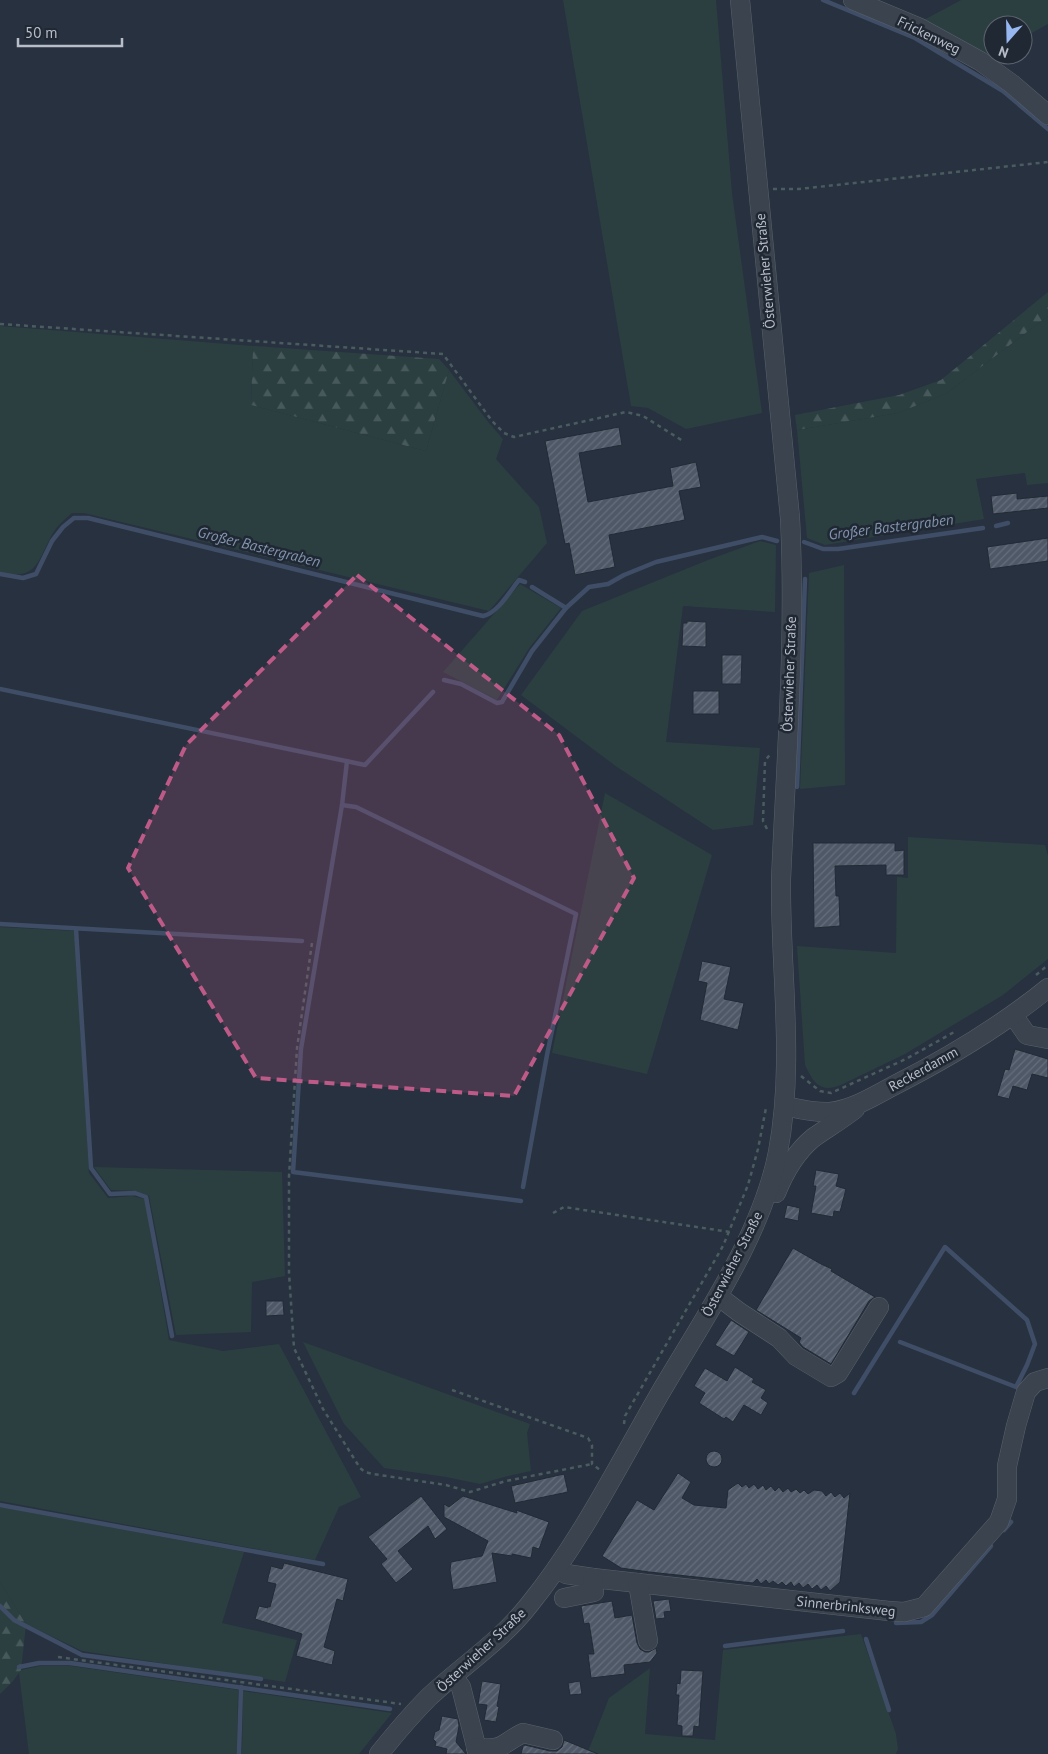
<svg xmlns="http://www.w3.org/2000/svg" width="1048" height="1754" font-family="'PT Sans',sans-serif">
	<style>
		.grass { fill: #2b3f41 }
		.forest { fill: url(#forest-firs) }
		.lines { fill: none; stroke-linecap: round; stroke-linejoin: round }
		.stream { stroke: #3f4e66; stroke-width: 4.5 }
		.building { fill: url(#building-hatch); stroke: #222a36 }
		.minor-casing { stroke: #59616c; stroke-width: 20 }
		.path { stroke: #4a5c5f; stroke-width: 2.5; stroke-dasharray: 4 4; stroke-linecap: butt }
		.minor { stroke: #3b434f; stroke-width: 19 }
		.marked { fill: #be5a87; fill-opacity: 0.2; stroke: #be5a87; stroke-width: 4; stroke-dasharray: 10 6; stroke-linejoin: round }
		.labels { text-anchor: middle; stroke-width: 5; stroke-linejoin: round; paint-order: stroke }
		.street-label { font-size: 14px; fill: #b8bec9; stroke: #202834 }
		.water-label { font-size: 15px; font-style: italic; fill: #8294ae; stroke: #202834 }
	</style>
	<defs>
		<pattern id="forest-firs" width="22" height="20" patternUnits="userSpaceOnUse" patternTransform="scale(1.25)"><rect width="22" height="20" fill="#2b3f41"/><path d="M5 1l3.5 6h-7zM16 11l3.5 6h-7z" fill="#48595b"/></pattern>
		<pattern id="building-hatch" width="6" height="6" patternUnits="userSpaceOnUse" patternTransform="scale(1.25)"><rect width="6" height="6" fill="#4e5867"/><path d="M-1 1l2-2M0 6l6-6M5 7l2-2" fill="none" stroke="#656e7b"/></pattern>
	</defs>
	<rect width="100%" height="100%" fill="#28313f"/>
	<g class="grass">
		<polygon points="563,0 716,0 732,193 762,413 686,429 648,408 631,406"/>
		<polygon points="961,0 1048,0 1048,24 1023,38 1023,25 993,25 993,54 989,56 922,21"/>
		<polygon points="1048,316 1048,483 1027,485 1025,473 976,479 984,519 825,545 807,538 797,430 898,413 947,393"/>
		<path d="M0,326L253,346L251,405L426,451L449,370L489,423L503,439L496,459L539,507L547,543L489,611L84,513H72C65,519 58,525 53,533C38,559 38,582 0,572Z"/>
		<polygon points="760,541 776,545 775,612 683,606 666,742 760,748 753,825 713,830 617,767 521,695 582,611 708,560"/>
		<polygon points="844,565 845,785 800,789 809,573"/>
		<polygon points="520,584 561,608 530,647 497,700 443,672"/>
		<polygon points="605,793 712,855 647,1074 552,1053"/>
		<path d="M908,837L1045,845L1048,856V959L1003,995L905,1054L841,1085C820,1093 814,1084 805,1065L797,946L896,953L897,877L908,878Z"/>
		<polygon points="0,927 75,931 89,1173 108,1198 132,1196 145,1199 169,1340 223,1351 279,1344 361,1497 339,1507 315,1560 0,1501"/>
		<polygon points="94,1167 282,1172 285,1276 252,1282 251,1332 176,1335 149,1196 135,1191 111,1190"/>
		<polygon points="303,1342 530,1424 527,1433 531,1471 504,1477 480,1484 446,1477 384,1468 344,1424"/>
		<polygon points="0,1507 244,1552 222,1623 297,1640 285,1682 82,1651 26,1624 0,1582"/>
		<polygon points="861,1634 896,1734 898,1749 896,1754 587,1754 609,1698 650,1668 645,1734 715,1740 723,1650"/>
		<polygon points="40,1666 71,1666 238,1690 237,1754 29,1754 19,1673 21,1670"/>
		<polygon points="243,1691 392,1713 359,1754 242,1754"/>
	</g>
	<g class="forest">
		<polygon points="1048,292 1048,316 947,393 898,413 797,430 795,415 899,395 941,380"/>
		<polygon points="253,346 439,359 449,370 426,451 251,405"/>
		<polygon points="0,1582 26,1624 21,1670 13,1681 0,1694"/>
	</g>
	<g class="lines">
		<g class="stream">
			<polyline points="823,0 915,38 1003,91 1048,129"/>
			<polyline points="996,526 1008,523"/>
			<polyline points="804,542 823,549 838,549 983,528"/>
			<path d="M0,574L23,578L36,574L52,541L63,527L74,518H88L483,616C498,613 510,591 519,580L525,582"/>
			<polyline points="532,587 566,608 589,587 608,584 624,575 656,562 762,537 777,541"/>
			<polyline points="444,680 461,684 497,703 502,702 532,651 566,608"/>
			<polyline points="0,689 365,765 433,692"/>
			<polyline points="347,761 342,805 301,1049 293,1172 521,1201"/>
			<polyline points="797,787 805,579"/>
			<polyline points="342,805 356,807 576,914 547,1055 523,1187"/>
			<polyline points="0,924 302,941"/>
			<polyline points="76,929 91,1168 110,1194 135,1193 146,1197 172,1336"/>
			<polyline points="854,1393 945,1247 1027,1320 1035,1344 1027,1365 1016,1387 900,1342"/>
			<polyline points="0,1505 323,1564"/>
			<polyline points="1004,1530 1011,1522"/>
			<polyline points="0,1606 14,1620 82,1655 261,1679"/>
			<polyline points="896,1623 921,1622 932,1615 991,1546"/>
			<polyline points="866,1639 889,1710"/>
			<polyline points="725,1646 843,1631"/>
			<polyline points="19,1667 39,1663 70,1663 390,1709"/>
			<polyline points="239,1754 241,1687"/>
		</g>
	</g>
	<g class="building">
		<polygon points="619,427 622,445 579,453 588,502 673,486 670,468 696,462 701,487 679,491 685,520 609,535 615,567 575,575 569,543 565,544 545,441"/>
		<polygon points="1017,493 1017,499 1048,496 1048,508 993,514 991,496"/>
		<polygon points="1048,538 1048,561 990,569 987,547"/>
		<polygon points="687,621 706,622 706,647 682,646 683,623 687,623"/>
		<polygon points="722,655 742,655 741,684 722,684"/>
		<rect x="693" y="691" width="26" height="23"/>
		<polygon points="813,843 895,843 895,851 904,850 904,875 886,875 886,865 835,866 836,896 839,896 840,926 814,928"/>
		<polygon points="702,961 731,967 724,999 744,1003 738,1030 700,1020 707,983 698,981"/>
		<polygon points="1015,1049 1048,1059 1048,1078 1032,1074 1027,1090 1013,1086 1009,1099 997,1096 1005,1069 1009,1070"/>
		<polygon points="816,1170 839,1174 836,1186 846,1189 840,1212 834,1211 833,1217 811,1213 816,1186 813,1186"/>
		<polygon points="787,1205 800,1208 798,1221 784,1218"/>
		<polygon points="793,1248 821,1264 832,1269 831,1271 875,1297 869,1301 831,1364 803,1347 799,1342 801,1338 756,1310"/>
		<polygon points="266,1301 283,1301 284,1315 266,1316"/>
		<polygon points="731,1320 749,1332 734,1356 715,1345"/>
		<polygon points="735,1367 754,1379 752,1382 766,1390 761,1398 768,1403 761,1415 744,1405 733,1422 726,1417 724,1419 699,1403 705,1393 694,1386 705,1368 727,1381"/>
		<circle cx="714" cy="1459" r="8"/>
		<polygon points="678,1473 691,1482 682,1498 694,1505 726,1508 728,1490 738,1483 742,1487 746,1484 749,1488 754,1484 758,1489 763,1485 766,1490 771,1486 775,1491 779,1487 783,1492 788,1488 791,1492 796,1489 800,1493 804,1490 808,1494 814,1490 822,1491 826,1496 831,1492 835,1497 840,1493 844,1498 850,1493 840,1582 830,1591 826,1586 821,1590 817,1585 812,1589 808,1584 803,1588 799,1583 794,1587 791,1582 786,1586 782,1582 778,1585 773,1581 769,1584 766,1580 761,1584 757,1579 753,1583 649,1572 621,1568 602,1556 637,1500 654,1510"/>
		<polygon points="564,1474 568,1492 515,1503 511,1486"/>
		<polygon points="421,1496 447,1529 435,1539 428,1526 398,1551 413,1569 396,1583 381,1564 387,1559 368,1537"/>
		<polygon points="463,1496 517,1513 516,1510 549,1522 539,1549 533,1547 531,1558 512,1554 512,1556 492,1553 497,1582 453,1590 450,1570 451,1562 482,1556 488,1541 444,1517 444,1504 449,1507"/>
		<polygon points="284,1563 348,1579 343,1601 337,1599 324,1647 335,1651 332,1665 296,1656 302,1634 255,1619 259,1606 268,1608 268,1606 270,1607 276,1584 267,1582 271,1566 282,1569"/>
		<polygon points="669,1599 671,1611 664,1612 665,1618 656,1619 653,1601"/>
		<polygon points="612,1601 615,1618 632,1615 637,1643 640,1649 645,1652 649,1652 656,1648 657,1653 650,1662 624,1665 625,1674 591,1678 588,1654 594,1654 589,1623 584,1624 581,1606"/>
		<polygon points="681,1670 703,1671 699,1727 694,1726 693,1736 682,1736 682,1726 677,1725 679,1695 676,1695 677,1683 680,1684"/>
		<polygon points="482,1681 501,1684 497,1706 499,1707 496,1722 484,1720 487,1705 478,1704"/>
		<polygon points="580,1681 582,1694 570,1695 568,1683"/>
		<polygon points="442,1716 458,1719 459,1726 456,1742 466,1754 446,1754 447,1749 435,1746 436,1742 433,1739 435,1732 439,1730"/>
		<polygon points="564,1740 598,1754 521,1754 523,1746 525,1745 550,1751 557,1751 562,1747"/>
	</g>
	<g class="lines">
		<defs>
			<g id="minor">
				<polyline points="853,0 920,28 980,61 1012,84 1048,115"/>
				<polyline points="1013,1015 1027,1035 1048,1039"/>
				<path d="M785,1106C799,1109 815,1113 830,1112C851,1110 875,1096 893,1086C948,1058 1000,1027 1048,988"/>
				<path d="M776,1193C784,1173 796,1152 813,1138C827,1128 841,1120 855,1109"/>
				<polyline points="722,1299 739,1312 779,1338 796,1356 831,1377 838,1373 879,1307"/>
				<polyline points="557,1568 566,1574 593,1578 889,1611 904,1612 924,1607 999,1522 1007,1499 1007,1466 1016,1426 1026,1392 1035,1382 1048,1378"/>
				<polyline points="638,1583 648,1641"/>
				<polyline points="564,1598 594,1592 593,1578"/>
				<polyline points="453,1677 461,1687 478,1754"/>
				<path d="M476,1748C506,1750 499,1745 523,1733L553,1740"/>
				<path d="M379,1754C395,1734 411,1715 429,1697C462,1666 501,1641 529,1605C581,1541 618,1466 659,1395C702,1321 762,1236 778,1152C795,1062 780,970 781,880C786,760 796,638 790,518L740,0"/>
			</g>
		</defs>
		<use href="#minor" class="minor-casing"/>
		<g class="path">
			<polyline points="773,189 799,189 1048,162"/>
			<polyline points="0,324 443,354 492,421 504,433 514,437 626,412 643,416 683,441"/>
			<polyline points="767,829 763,821 765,761 771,753"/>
			<polyline points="312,943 297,1048 289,1176 289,1273 294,1348 323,1409 360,1468 365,1472 373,1474 446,1485 470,1492 506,1481 592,1464"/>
			<polyline points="1036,975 1048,965"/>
			<polyline points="801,1076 820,1091 831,1093 906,1059 956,1031"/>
			<polyline points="553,1213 564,1207 730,1232"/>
			<polyline points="452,1390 588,1438 592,1445 592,1464 600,1470"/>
			<polyline points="624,1424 625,1416 723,1246 748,1185 758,1149 766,1108"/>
			<polyline points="58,1657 401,1704"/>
		</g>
		<use href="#minor" class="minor"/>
	</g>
	<path class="marked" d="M357,575L559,735L634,878L514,1096L256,1078L128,868L186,745Z"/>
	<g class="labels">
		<g class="street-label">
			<text transform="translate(929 35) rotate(26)" y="5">Frickenweg</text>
			<text transform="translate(765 271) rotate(-95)" y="5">Österwieher Straße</text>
			<text transform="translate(789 674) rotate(-88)" y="5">Österwieher Straße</text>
			<text transform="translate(923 1069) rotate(-29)" y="5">Reckerdamm</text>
			<text transform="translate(732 1264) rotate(-63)" y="5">Österwieher Straße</text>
			<text transform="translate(846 1606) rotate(6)" y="5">Sinnerbrinksweg</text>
			<text transform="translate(481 1650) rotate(-43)" y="5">Österwieher Straße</text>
		</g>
		<g class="water-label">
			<text transform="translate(891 527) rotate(-7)" y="5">Großer Bastergraben</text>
			<text transform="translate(259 547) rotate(14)" y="5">Großer Bastergraben</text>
		</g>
	</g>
	<g transform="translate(1008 40) rotate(200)"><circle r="24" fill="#202834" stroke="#5d6470"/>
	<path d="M0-4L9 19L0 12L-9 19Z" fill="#96b7f0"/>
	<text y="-8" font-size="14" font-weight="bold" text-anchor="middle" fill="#b8bec9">N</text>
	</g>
	<path d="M18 38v8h104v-8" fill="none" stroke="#b8bec9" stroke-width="2.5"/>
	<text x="25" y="38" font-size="15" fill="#b8bec9" stroke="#202834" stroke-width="4" paint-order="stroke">50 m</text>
</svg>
